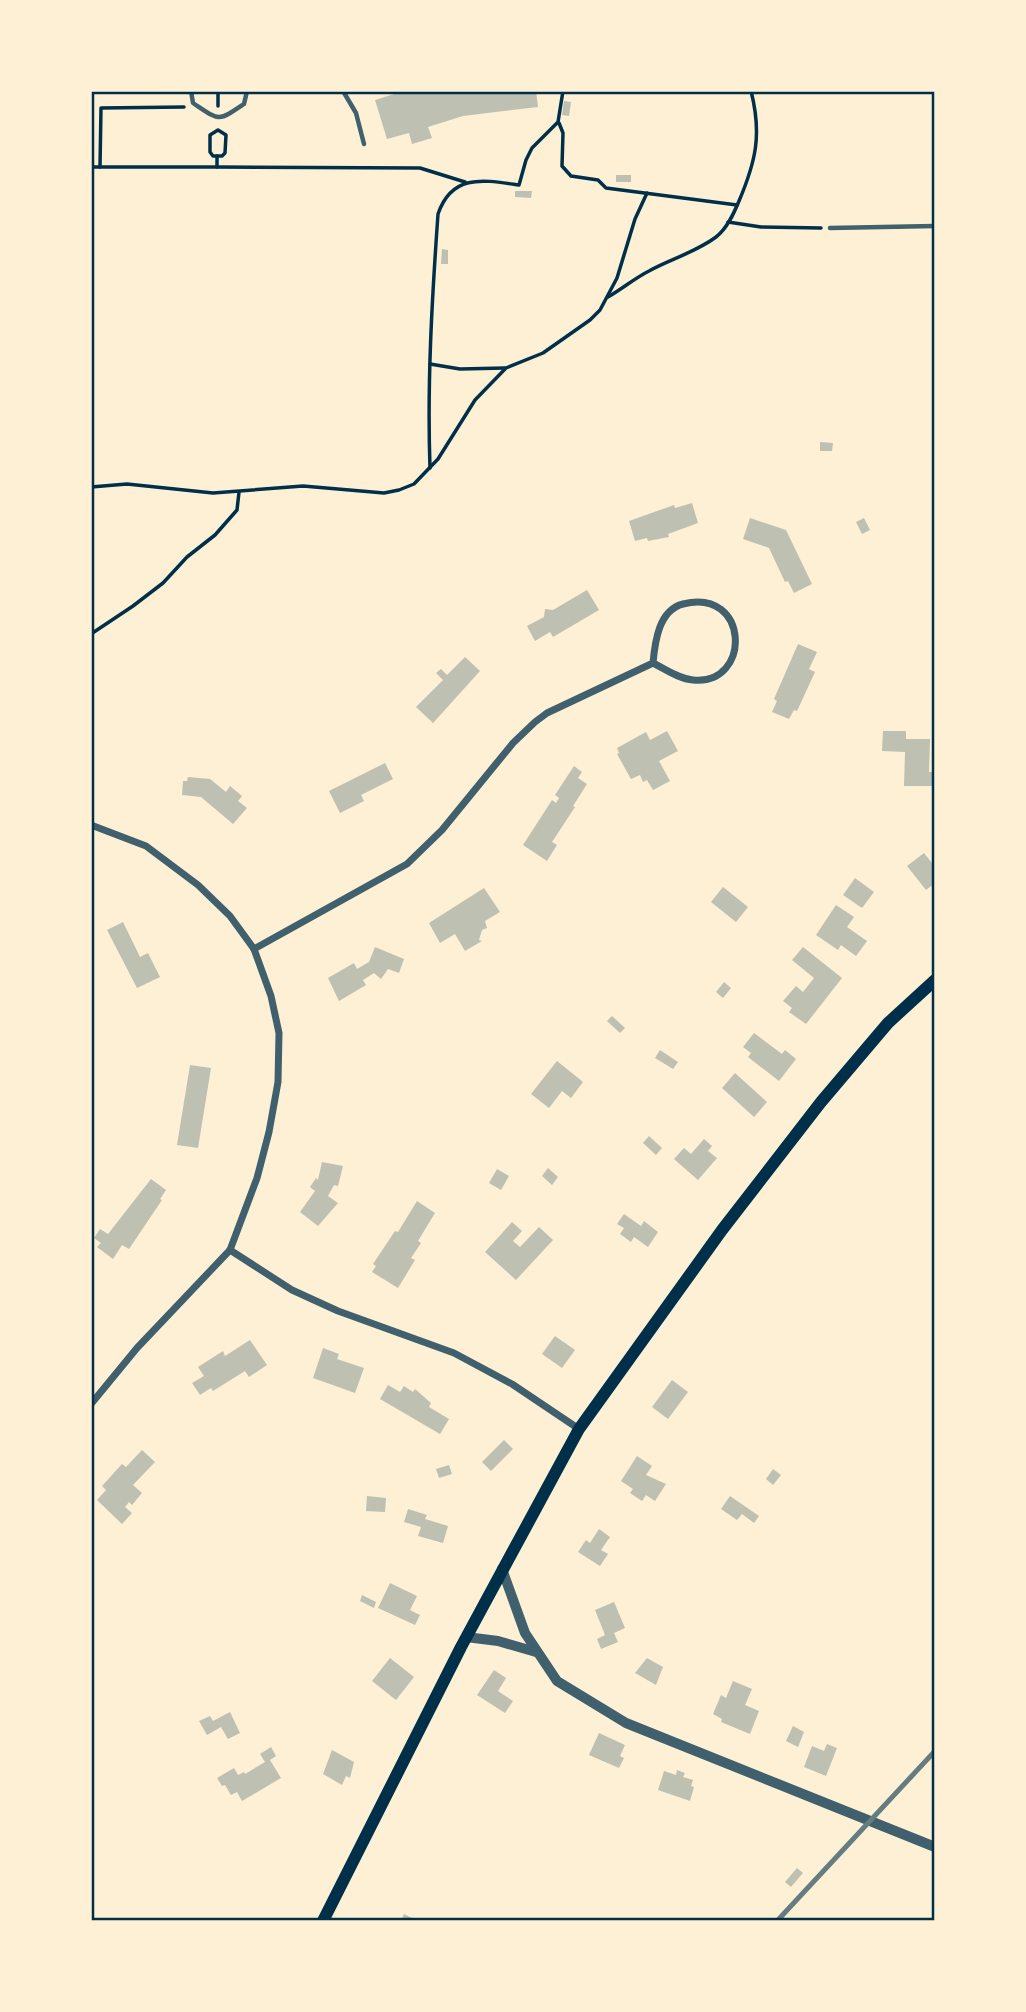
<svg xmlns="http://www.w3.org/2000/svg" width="1026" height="2012" font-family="'Work Sans',sans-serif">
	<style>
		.building { fill: #bec0b2 }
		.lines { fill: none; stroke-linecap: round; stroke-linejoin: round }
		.path { stroke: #003049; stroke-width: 3.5 }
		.service { stroke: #3f606c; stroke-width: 4.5 }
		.minor { stroke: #3f606c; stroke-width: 7 }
		.tertiary { stroke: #3f606c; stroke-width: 10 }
		.secondary { stroke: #003049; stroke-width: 12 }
		.rail { stroke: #657d81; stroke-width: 5 }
		.neatline { fill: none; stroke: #003049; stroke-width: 2.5 }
	</style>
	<rect width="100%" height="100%" fill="#fdf0d5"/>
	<g class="building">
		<polygon points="404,91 536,91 538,107 463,116 428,127 432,138 412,144 409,133 387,139 375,100"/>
		<polygon points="564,101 571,102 569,116 562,115"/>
		<rect x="616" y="175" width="15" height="7"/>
		<polygon points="515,191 532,191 531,198 515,197"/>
		<polygon points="442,249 448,250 448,264 441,264"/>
		<polygon points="820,442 833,443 832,451 820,451"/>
		<polygon points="692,503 698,523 668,534 669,537 648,541 647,538 635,541 629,521 674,505 675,508"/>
		<polygon points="750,518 786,530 812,584 794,593 788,581 785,582 769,548 743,539"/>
		<polygon points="864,518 870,530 862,534 856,522"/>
		<polygon points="587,590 599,610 553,637 550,632 535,641 527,626 544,617 545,609 553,610"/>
		<polygon points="798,644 817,652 809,669 815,672 797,711 794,710 789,719 772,712 777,701 774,699"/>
		<polygon points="465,657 480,671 433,723 416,707 443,680 436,673 441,669 447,675"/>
		<polygon points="667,731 678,751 659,761 670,781 653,790 647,780 643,782 640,775 631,779 617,754 619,753 617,748 646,732 650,740"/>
		<polygon points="883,731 906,731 906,739 930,739 929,772 935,772 935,786 904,786 905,752 882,751"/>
		<polygon points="385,763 393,779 361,795 364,801 340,813 329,791"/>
		<polygon points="574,766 582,772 578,778 587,784 573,806 575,807 552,842 557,845 547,861 523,845 552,800 556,803 559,798 555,795"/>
		<polygon points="188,777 210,779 226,792 230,786 242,796 238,801 247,808 233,824 201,797 182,795 183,781 187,781"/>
		<polygon points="924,853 935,867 935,883 926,890 907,866"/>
		<polygon points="855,878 874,892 862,908 843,895"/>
		<polygon points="723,887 748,907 736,922 711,902"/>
		<polygon points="484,888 500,912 485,921 487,928 482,930 479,940 482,941 465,951 455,934 440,943 429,923"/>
		<polygon points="836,905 854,917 847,927 867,941 856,956 841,945 838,950 816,935"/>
		<polygon points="123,922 140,957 148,953 160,977 137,988 107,930"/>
		<polygon points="375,947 404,959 399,973 388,969 381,979 374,973 363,980 366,985 339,1001 328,978 354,963 357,969 369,962"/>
		<polygon points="803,947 842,978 806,1024 789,1012 792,1008 783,1001 796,986 803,992 814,978 792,960"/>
		<polygon points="724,982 731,988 723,998 716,992"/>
		<polygon points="612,1016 625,1028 620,1033 607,1021"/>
		<polygon points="754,1033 782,1054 785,1050 796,1059 779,1081 748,1057 751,1053 743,1047"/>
		<polygon points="660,1050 678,1062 673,1069 655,1058"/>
		<polygon points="557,1061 583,1082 571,1098 562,1091 549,1108 531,1094"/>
		<polygon points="190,1065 211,1068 198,1148 177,1145"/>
		<polygon points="735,1073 767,1102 754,1117 722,1088"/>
		<polygon points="649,1136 662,1148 656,1155 643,1143"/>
		<polygon points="704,1139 712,1146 708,1151 717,1158 698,1180 674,1159 684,1148 691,1154"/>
		<polygon points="322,1162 343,1166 338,1186 334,1185 328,1196 338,1203 318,1226 300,1212 315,1191 310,1187 316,1178 318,1180"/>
		<polygon points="548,1168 558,1177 552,1185 542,1176"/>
		<polygon points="497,1169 509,1176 501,1190 489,1183"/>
		<polygon points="151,1179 166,1190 160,1199 162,1200 129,1249 122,1245 113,1259 97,1247 101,1243 94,1238 100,1229 108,1234"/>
		<polygon points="417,1201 435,1213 418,1241 421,1243 411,1258 415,1260 398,1288 372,1272 376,1266 373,1264 395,1231 398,1232"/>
		<polygon points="624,1214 641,1226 644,1221 658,1232 648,1247 634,1237 631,1242 620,1234 624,1228 617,1224"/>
		<polygon points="512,1222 522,1231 513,1241 520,1247 539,1227 553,1240 516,1280 485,1252"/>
		<polygon points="555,1336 575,1350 562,1368 542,1354"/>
		<polygon points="250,1340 267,1365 249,1377 245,1371 213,1391 211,1388 200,1395 192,1383 204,1376 198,1367 223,1351 225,1356"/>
		<polygon points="323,1348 339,1354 337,1359 364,1368 355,1393 313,1378"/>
		<polygon points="672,1380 688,1392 668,1419 652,1407"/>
		<polygon points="388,1385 400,1392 404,1386 413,1392 415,1389 431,1403 429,1407 449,1419 440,1434 380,1399"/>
		<polygon points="504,1440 513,1449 491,1471 482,1462"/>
		<polygon points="142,1450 155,1462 133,1485 142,1493 132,1505 129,1502 125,1507 132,1513 122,1524 97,1500 106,1490 102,1486 122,1464 126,1467"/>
		<polygon points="637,1456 652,1466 646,1475 666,1484 655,1501 646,1495 642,1501 630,1493 633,1489 621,1481"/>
		<polygon points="449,1465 452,1474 439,1478 436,1469"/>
		<polygon points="773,1469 781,1475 773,1485 766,1479"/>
		<polygon points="367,1496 386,1498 385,1512 366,1511"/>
		<polygon points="730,1496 759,1516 754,1523 742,1514 737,1520 721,1509"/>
		<polygon points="408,1509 427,1515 425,1519 448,1526 443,1543 418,1536 421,1527 404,1522"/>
		<polygon points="599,1529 610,1537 601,1550 608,1554 600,1566 578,1552 586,1540 590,1543"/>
		<polygon points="390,1583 417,1596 410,1610 420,1615 415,1625 378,1608"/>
		<polygon points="362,1595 376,1602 374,1608 360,1601"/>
		<polygon points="614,1602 625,1628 614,1633 618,1642 601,1649 597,1639 605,1635 595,1610"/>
		<polygon points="390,1658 414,1677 396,1700 372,1681"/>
		<polygon points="647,1658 663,1667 656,1685 635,1673"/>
		<polygon points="494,1670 506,1678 498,1691 513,1701 505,1713 477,1695"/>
		<polygon points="733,1681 752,1689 745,1705 759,1711 750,1734 721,1722 722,1719 713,1714 721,1695 726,1698"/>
		<polygon points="230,1712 240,1733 228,1739 221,1727 207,1735 199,1721 210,1716 213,1721"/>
		<polygon points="793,1726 804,1732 798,1747 786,1741"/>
		<polygon points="599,1733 625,1745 620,1756 624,1758 619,1768 589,1755"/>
		<polygon points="827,1744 837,1748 826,1776 804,1767 812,1746 824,1751"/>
		<polygon points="271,1747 276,1756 270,1760 281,1778 242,1801 237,1792 231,1795 225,1785 222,1786 217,1778 234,1768 238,1775 244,1772 245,1774 265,1762 260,1754"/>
		<polygon points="332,1750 354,1762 350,1778 346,1776 342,1785 323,1774"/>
		<polygon points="677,1770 685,1773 683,1777 693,1780 691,1786 694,1787 690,1801 658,1790 664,1771 676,1775"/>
		<polygon points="797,1868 803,1873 791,1887 785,1882"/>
		<polygon points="404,1914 418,1921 401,1921"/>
	</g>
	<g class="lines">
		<g class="path">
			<polyline points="218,106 218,91"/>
			<polyline points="559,123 563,133 562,166 571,176 598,180 606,188 737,205"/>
			<polygon points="218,130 226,135 225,153 222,156 213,156 210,152 210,135"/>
			<polyline points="91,167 217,167 217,156"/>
			<polyline points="100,167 101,108 184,107"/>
			<polyline points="217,167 420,168 465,182"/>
			<polyline points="728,222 761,227 821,228"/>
			<path d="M608,297C622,289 635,278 649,271C671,259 696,252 716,237C727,229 734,213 739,201C756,161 762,134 751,91"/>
			<polyline points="430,364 460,369 505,368"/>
			<path d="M430,468C427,383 432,299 438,214C452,173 484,180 519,185L526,160L532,148L558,122L563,91"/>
			<polyline points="91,487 127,484 213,493 303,486 384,493 399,490 414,484 438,459 475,400 506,368 543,353 590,320 600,310 617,278 635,219 647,193"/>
			<polyline points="91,634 133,606 163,583 187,557 215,535 237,510 239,492"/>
		</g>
		<g class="service">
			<path d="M191,91L193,103C220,121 217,122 244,104L247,91"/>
			<polyline points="343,91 356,113 364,144"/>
			<polyline points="830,228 935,226"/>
		</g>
		<g class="minor">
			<polyline points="91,825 146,846 198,885 230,916 254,949 271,996 279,1033 278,1082 269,1132 257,1178 230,1250 137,1348 91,1404"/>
			<path d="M254,949L407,864L442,830L513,743L535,722L547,713L653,663C665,669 679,679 693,680C752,686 750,587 683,604C659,610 655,641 653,663"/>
			<polyline points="230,1250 292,1290 338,1311 454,1353 512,1384 579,1429"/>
		</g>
		<g class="tertiary">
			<polyline points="502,1569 525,1633 557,1681 626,1723 935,1847"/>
			<polyline points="466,1637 498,1641 536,1652"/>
		</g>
		<polyline class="secondary" points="323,1921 461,1647 579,1429 722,1230 821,1102 888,1023 935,980"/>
		<polyline class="rail" points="777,1921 935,1751"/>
	</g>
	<rect width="1026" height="2012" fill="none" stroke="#fdf0d5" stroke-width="186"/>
	<rect x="93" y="93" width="840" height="1826" class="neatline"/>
</svg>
